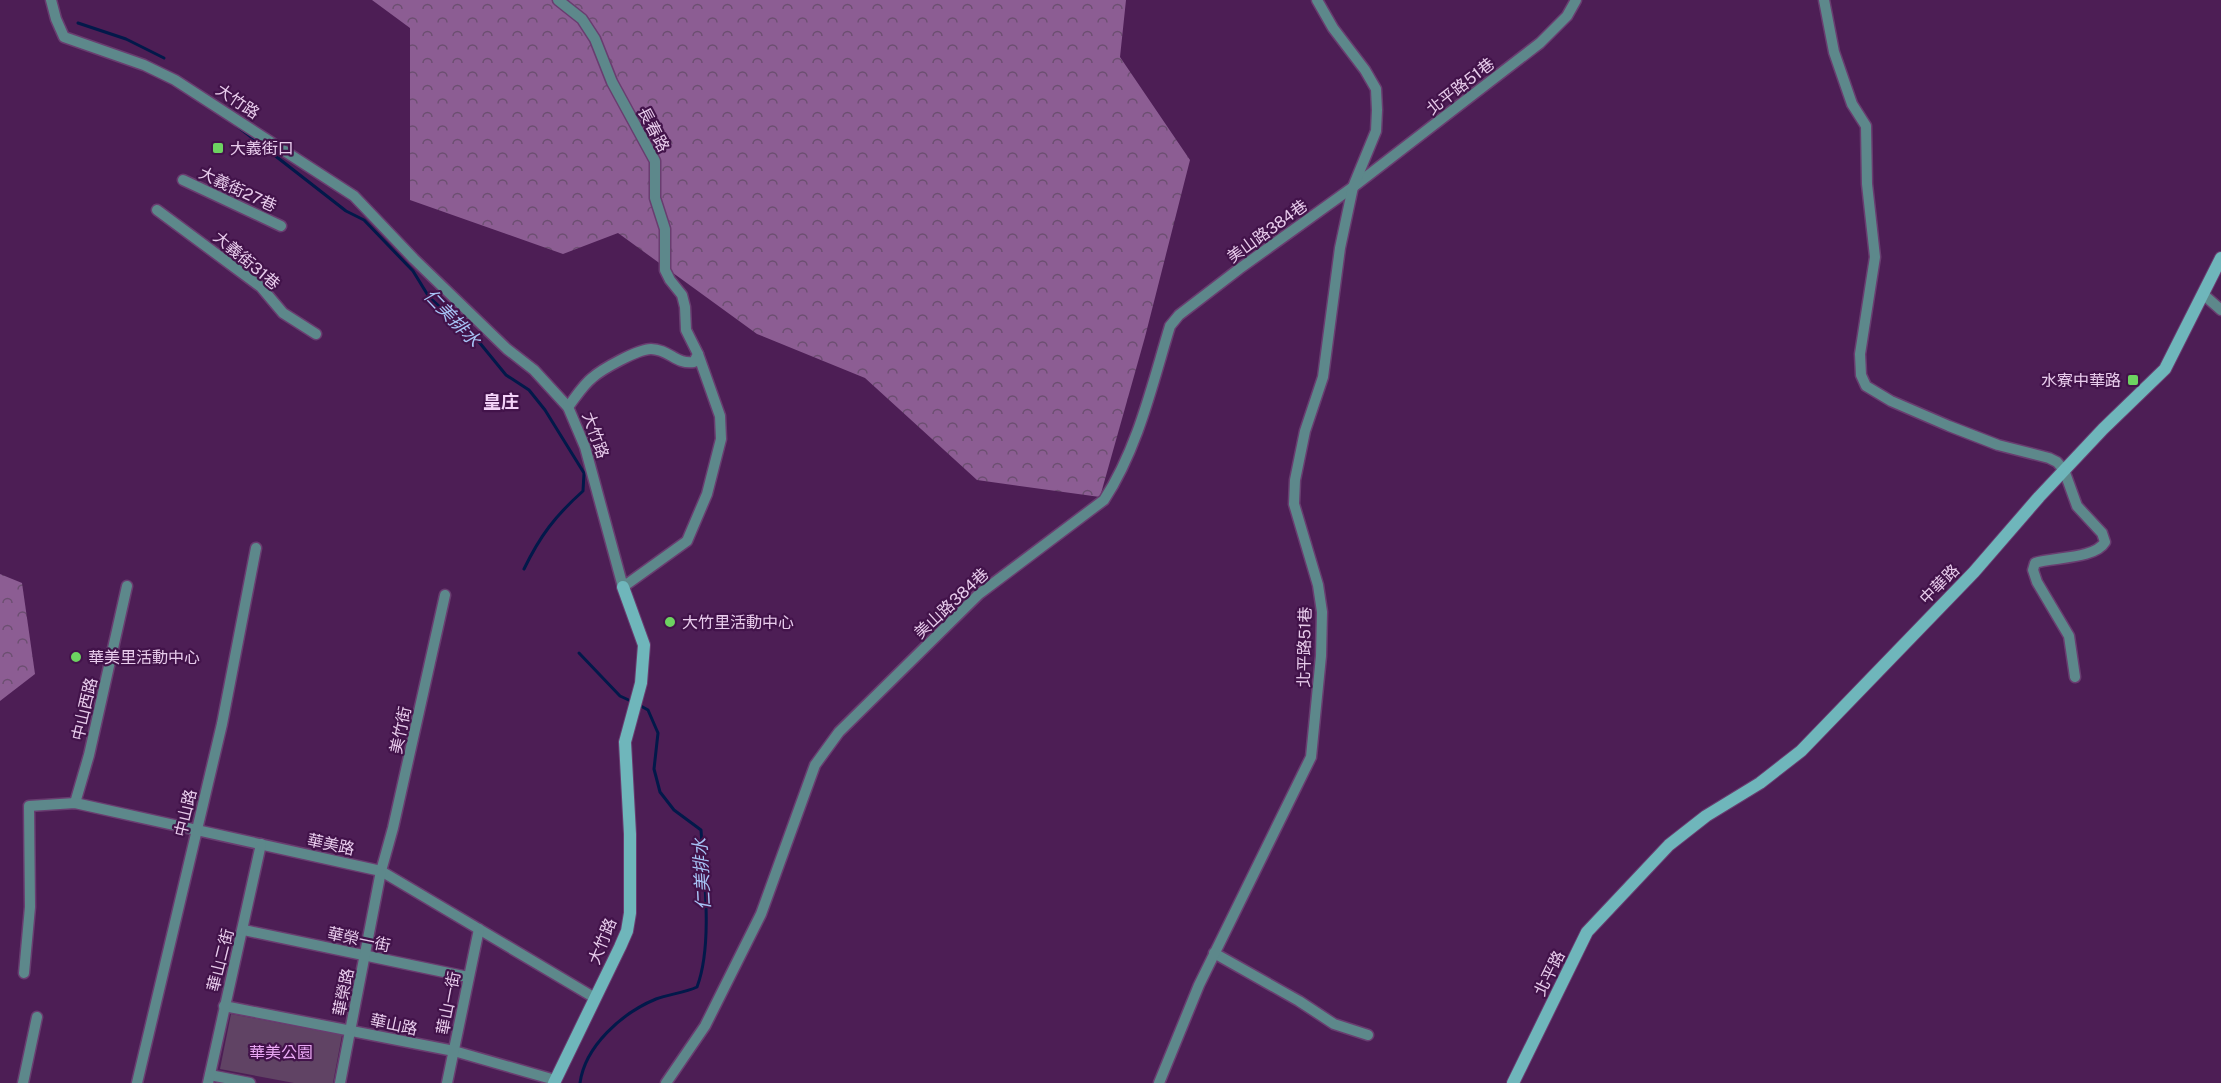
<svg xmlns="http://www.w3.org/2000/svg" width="2221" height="1083" font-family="'Public Sans','Noto Sans TC',sans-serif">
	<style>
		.forest { fill: url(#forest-crowns) }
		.park { fill: #604364 }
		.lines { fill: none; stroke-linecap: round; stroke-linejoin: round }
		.stream { stroke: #02194a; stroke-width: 3 }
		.street-casing { stroke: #693d70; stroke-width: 13 }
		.secondary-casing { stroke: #693d70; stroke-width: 14 }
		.street { stroke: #5d888b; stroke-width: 10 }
		.secondary { stroke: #6fb6bb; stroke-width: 12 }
		.poi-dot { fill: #6dd361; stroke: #42134a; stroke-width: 2 }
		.labels { text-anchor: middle; stroke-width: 4.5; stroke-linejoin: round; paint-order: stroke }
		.street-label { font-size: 16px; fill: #e8ccec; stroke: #42134a }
		.poi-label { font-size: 16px; fill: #e8ccec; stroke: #42134a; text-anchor: start }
		.park-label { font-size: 16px; fill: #eba8f5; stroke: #42134a }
		.water-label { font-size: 18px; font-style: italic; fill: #a7c3f5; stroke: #42134a }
		.neighbourhood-label { font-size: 18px; font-weight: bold; fill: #f3d2f8; stroke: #42134a }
	</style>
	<defs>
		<pattern id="forest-crowns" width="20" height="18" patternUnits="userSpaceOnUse" patternTransform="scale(1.5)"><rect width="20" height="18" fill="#8c5d93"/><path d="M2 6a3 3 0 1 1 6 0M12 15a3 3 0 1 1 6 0" fill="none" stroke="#6c4f71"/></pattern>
	</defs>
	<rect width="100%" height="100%" fill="#4d1e55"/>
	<g class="forest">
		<polygon points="372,0 1126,0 1120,57 1190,160 1145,337 1100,497 977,480 865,378 757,334 618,233 563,254 410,200 410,28"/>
		<polygon points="0,574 22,583 35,674 0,701"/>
	</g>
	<polygon class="park" points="231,1014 342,1035 333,1083 294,1083 220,1069"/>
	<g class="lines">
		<g class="stream">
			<polyline points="78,23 126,39 164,58"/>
			<path d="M237,126L346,211L364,220L413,271L429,297L479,342L506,375L529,390L545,410L584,473L583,491C555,516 540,536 524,569"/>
			<polyline points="579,653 620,696 633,702"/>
			<path d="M580,1083C585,1046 622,1013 656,999C669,994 684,993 697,987C713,945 704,875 701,830L674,810L660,792L654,769L658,733L648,710L639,705"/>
		</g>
		<defs>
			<g id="street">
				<polyline points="51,0 56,19 64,37 144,65 175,80 354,196 414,259 507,349 534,370 568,407 585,447 623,587 687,541 707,494 721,439 720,416 698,354"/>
				<path d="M558,0L582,19L595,39L612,82L655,161V198L665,229V270L670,280L682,295L685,307L686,330L698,354L694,362C676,365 669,349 651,349C638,349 602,369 592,378C583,385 575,398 568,407"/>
				<path d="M1824,0L1834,52L1852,104L1866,126L1867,184L1875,257L1860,354L1861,375L1866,386L1891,401L1949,426L1998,445L2049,458L2057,462L2064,470L2077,506L2102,533L2105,542C2095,559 2054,557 2035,563L2033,570L2037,582L2069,636L2075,677"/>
				<polyline points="183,180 281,226"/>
				<polyline points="157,210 261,287 283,313 316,334"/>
				<polyline points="2204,295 2221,310"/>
				<polyline points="75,803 89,755 127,586"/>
				<polyline points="244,930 468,977"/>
				<polyline points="1214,953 1299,1001 1334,1024 1368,1035"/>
				<polyline points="24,973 30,907 29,806 75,803 381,871 595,998"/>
				<polyline points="224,1006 454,1051 555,1080"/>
				<polyline points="210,1075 250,1083"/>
				<polyline points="23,1083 37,1017"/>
				<polyline points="137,1083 222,724 256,548"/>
				<polyline points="208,1083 261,844"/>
				<polyline points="340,1083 381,871 393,828 445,595"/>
				<polyline points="447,1083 479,929"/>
				<path d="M666,1083L705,1026L761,914L815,765L839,732L979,594L1104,500C1138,448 1152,385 1170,326L1179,315L1239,269L1353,187L1540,43L1567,16L1576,0"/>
				<polyline points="1159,1083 1199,985 1311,757 1321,656 1322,612 1318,585 1294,504 1295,480 1305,431 1323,377 1340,248 1353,187 1376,131 1377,110 1376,89 1365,70 1333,28 1317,0"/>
			</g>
			<g id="secondary">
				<polyline points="554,1083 620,947 627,931 630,913 630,834 625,742 641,683 644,645 623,587"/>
				<polyline points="1513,1083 1587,932 1669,845 1706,816 1760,783 1801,751 1974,572 2039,497 2103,429 2165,369 2221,258"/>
			</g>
		</defs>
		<use href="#street" class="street-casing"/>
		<use href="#secondary" class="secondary-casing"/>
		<use href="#street" class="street"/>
		<use href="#secondary" class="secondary"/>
	</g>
	<g class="poi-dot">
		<rect x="212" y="142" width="12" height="12" rx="3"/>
		<rect x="2127" y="374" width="12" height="12" rx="3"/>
		<circle cx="670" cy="622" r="6"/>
		<circle cx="76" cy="657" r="6"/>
	</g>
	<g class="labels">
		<g class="street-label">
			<text transform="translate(1460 86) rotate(-38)" y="6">北平路51巷</text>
			<text transform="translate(238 101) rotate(34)" y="6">大竹路</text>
			<text transform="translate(654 129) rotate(62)" y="6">長春路</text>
			<text transform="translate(238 189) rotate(25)" y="6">大義街27巷</text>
			<text transform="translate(1267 231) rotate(-36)" y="6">美山路384巷</text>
			<text transform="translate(247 260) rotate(40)" y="6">大義街31巷</text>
			<text transform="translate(596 435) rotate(70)" y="6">大竹路</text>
			<text transform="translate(1939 584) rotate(-45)" y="6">中華路</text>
			<text transform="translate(951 603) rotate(-43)" y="6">美山路384巷</text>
			<text transform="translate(1304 647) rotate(-89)" y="6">北平路51巷</text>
			<text transform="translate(84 709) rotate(-77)" y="6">中山西路</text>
			<text transform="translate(400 730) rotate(-78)" y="6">美竹街</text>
			<text transform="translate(185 813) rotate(-77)" y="6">中山路</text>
			<text transform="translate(331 844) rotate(12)" y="6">華美路</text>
			<text transform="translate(359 939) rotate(12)" y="6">華榮一街</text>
			<text transform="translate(602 941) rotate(-68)" y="6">大竹路</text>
			<text transform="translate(220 960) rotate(-76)" y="6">華山二街</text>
			<text transform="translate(1549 973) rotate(-64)" y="6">北平路</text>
			<text transform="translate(343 992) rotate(-79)" y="6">華榮路</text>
			<text transform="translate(448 1003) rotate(-79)" y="6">華山一街</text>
			<text transform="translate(394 1024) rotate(12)" y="6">華山路</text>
		</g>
		<g class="poi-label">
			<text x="230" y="154">大義街口</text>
			<text x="2121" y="386" text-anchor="end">水寮中華路</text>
			<text x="682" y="628">大竹里活動中心</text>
			<text x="88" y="663">華美里活動中心</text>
		</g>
		<g class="park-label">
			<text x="281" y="1058">華美公園</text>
		</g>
		<g class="water-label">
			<text transform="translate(452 318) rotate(46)" y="6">仁美排水</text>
			<text transform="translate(702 874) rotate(-93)" y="6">仁美排水</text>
		</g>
		<g class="neighbourhood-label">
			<text x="501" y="408">皇庄</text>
		</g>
	</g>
</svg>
